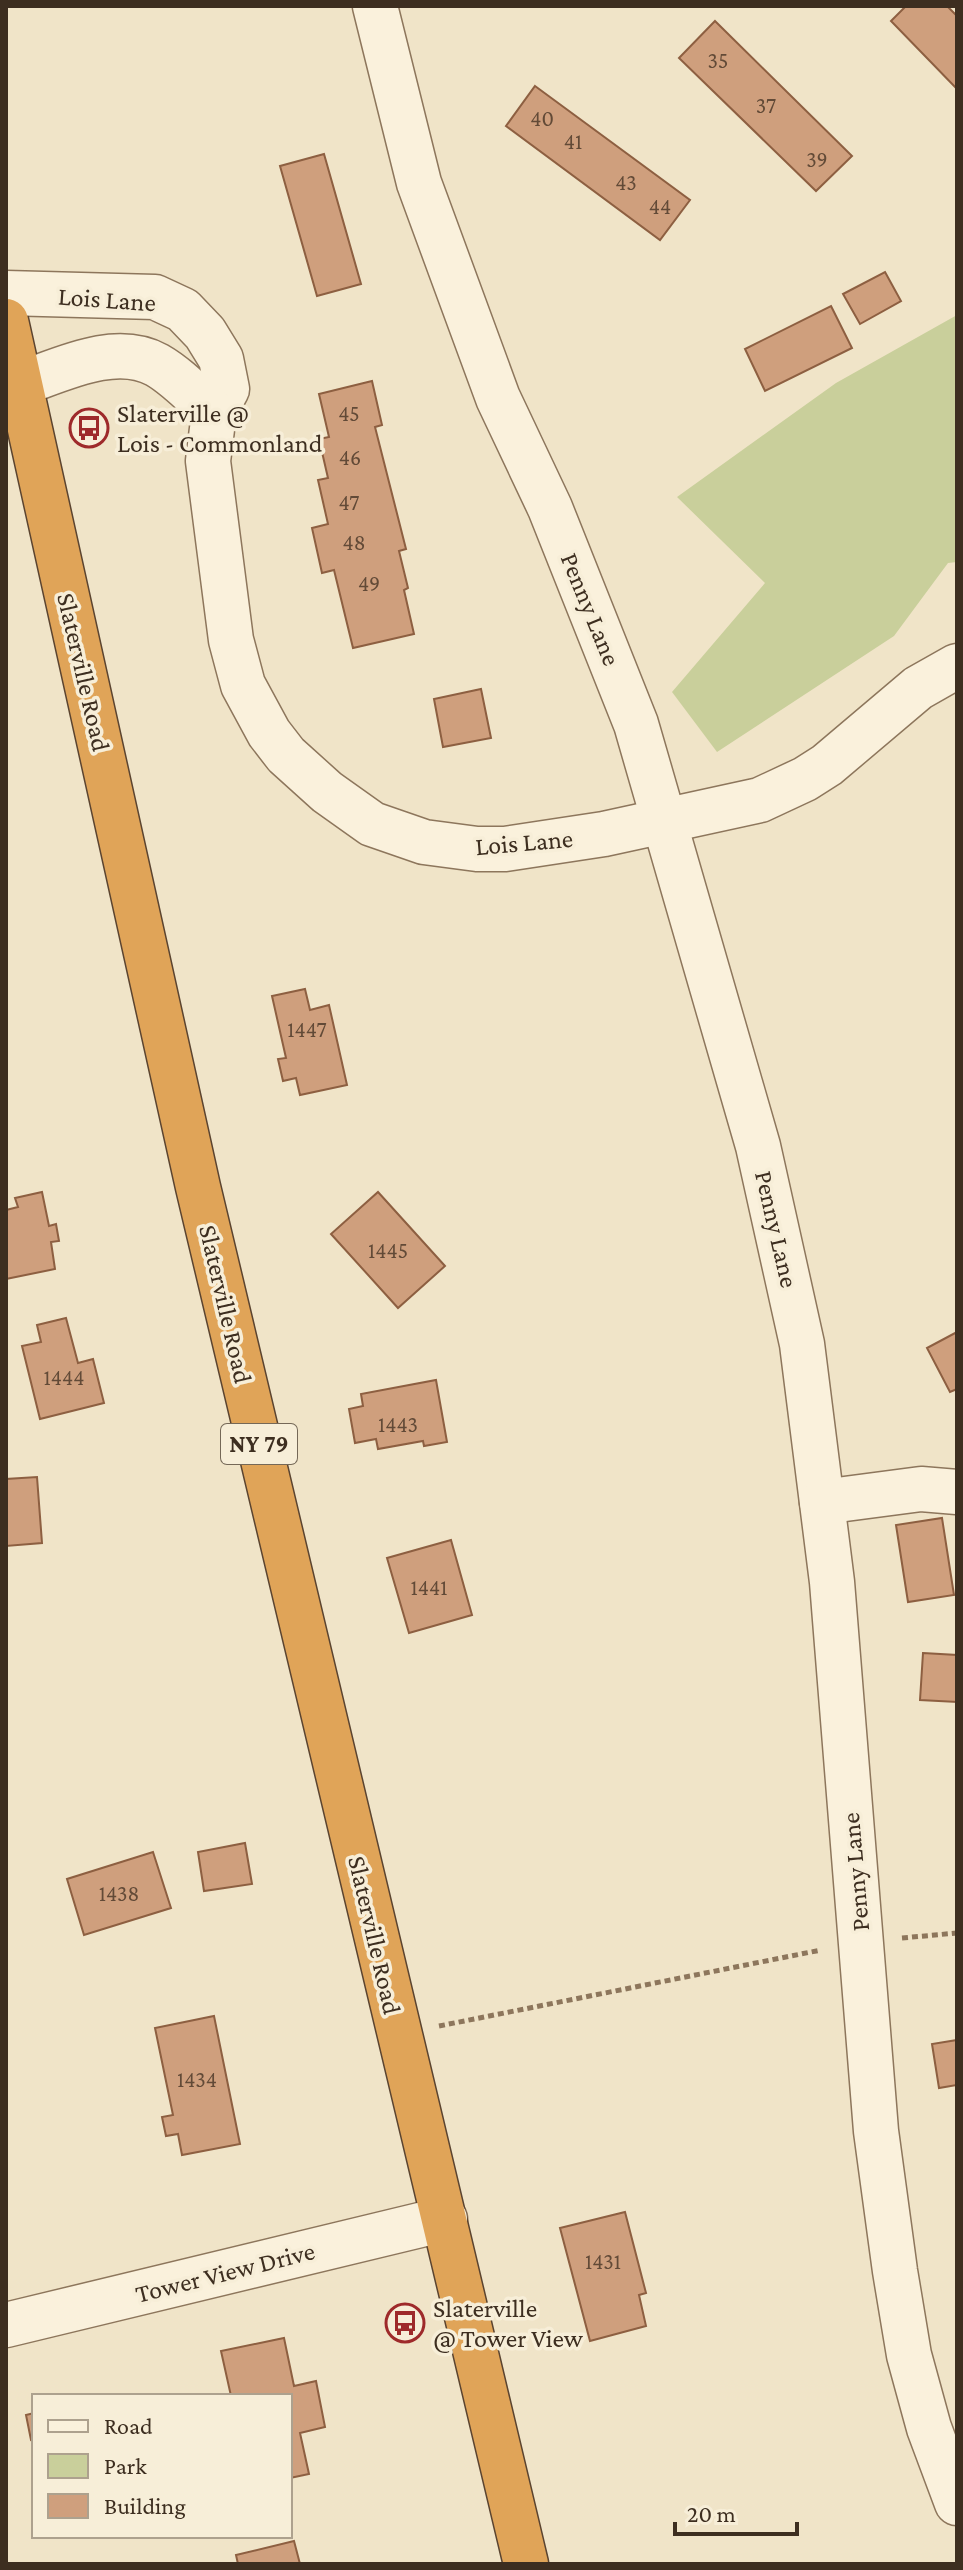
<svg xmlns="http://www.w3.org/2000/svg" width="963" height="2570" font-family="'Crimson Pro',serif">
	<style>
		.green { fill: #c9cf9b }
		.building { fill: #cf9f7d; stroke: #8d5f41; stroke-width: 2 }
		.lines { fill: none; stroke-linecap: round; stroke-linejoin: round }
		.minor-casing { stroke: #8d765c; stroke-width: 47 }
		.highway-casing { stroke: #5b4430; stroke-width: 47 }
		.path { stroke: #8d765c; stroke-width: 5; stroke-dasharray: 6 4; stroke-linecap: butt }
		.minor { stroke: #faf1dc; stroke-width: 44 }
		.highway { stroke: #e0a458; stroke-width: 44 }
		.labels { text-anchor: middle; stroke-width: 7; stroke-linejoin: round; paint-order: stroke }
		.number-label { font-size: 22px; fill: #624a37 }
		.shield { fill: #f7eed8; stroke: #756857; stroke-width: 2 }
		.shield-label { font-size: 24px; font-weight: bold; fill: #3d2e20 }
		.street-label { font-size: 26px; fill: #3d2e20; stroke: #f7eed8 }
		.poi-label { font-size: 26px; fill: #3d2e20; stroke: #f7eed8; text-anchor: start }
	</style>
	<rect width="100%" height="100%" fill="#f0e4c8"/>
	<polygon class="green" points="957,315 957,562 948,563 894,636 717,752 672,692 765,583 677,497 836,383"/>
	<g class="building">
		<polygon points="906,6 947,6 957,16 957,89 891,21"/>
		<polygon points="715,21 852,156 816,191 679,58"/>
		<polygon points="535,86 690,200 660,240 506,126"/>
		<polygon points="324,154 361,284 317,296 280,166"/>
		<polygon points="885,272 901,301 860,324 843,294"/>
		<polygon points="831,306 852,348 765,391 745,349"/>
		<polygon points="372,381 382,425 375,427 406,549 399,551 408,588 404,590 414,634 353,648 334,570 322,573 312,528 328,524 318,480 328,478 319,439 329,437 319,394"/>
		<polygon points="481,689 491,738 443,747 434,699"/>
		<polygon points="305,989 310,1010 329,1005 347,1085 300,1095 296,1078 283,1081 278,1059 286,1058 272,996"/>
		<polygon points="42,1192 49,1226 56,1224 59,1241 51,1242 55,1269 6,1279 6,1210 18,1207 15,1198"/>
		<polygon points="378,1192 445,1266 398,1308 331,1234"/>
		<polygon points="66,1318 78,1363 93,1359 104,1403 40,1419 22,1346 41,1342 37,1325"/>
		<polygon points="957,1332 957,1389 950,1392 927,1348"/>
		<polygon points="436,1380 447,1442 424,1446 423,1441 378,1449 376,1439 355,1443 349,1409 363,1406 361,1394"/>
		<polygon points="37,1477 42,1543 6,1546 6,1479"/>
		<polygon points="942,1518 954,1595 908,1602 896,1525"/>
		<polygon points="451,1540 472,1615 409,1633 387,1558"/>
		<polygon points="923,1653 957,1655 957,1702 920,1700"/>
		<polygon points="245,1843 252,1884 204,1891 198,1852"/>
		<polygon points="153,1852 171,1908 84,1935 67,1879"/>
		<polygon points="214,2016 240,2144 182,2155 178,2134 166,2136 162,2117 173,2115 155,2028"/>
		<polygon points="957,2040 957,2085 939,2088 932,2044"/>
		<polygon points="625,2212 646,2293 639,2295 646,2326 590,2341 560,2228"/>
		<polygon points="284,2338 294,2386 316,2381 325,2427 300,2433 309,2474 290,2478 290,2396 231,2396 221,2351"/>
		<polygon points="34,2413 34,2439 31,2440 26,2415"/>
		<polygon points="294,2541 300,2564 238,2564 236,2555"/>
	</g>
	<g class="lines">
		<defs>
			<g id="minor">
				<polyline points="375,6 419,183 498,398 550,508 636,724 758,1146 802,1344 832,1582 876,2131 895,2271 909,2355 929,2428 957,2503"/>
				<polyline points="6,293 155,297 183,310 205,333 221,359 227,389 214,413 208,461 231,640 243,685 269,733 286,755 327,792 372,824 424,842 477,849 505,849 604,834 760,800 805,779 827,765 918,688 957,666"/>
				<path d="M20,384C61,370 115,342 157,365C178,377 196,397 214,413"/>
				<polyline points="822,1502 921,1489 957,1492"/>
				<polyline points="6,2325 445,2219"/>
			</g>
			<polyline id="highway" points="6,321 198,1187 526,2564"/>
		</defs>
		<use href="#minor" class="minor-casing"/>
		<use href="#highway" class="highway-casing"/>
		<g class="path">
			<polyline points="902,1938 957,1933"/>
			<polyline points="439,2026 821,1950"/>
		</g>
		<use href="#minor" class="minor"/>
		<use href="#highway" class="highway"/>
	</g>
	<defs>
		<symbol id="bus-ring" viewBox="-11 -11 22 22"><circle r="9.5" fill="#f7eed8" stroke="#9e2a2b" stroke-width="1.5"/><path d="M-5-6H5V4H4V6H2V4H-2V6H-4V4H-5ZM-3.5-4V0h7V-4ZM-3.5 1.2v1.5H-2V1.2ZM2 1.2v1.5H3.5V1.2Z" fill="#9e2a2b"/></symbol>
	</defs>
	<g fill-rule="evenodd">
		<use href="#bus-ring" x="67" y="406" width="44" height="44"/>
		<use href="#bus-ring" x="383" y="2301" width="44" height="44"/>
	</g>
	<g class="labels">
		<g class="number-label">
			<text x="718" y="68">35</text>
			<text x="766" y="113">37</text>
			<text x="542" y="126">40</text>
			<text x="573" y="149">41</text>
			<text x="817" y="167">39</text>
			<text x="626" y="190">43</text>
			<text x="660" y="214">44</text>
			<text x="349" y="421">45</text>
			<text x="350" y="465">46</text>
			<text x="349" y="510">47</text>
			<text x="354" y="550">48</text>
			<text x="369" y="591">49</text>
			<text x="307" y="1037">1447</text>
			<text x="388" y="1258">1445</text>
			<text x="64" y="1385">1444</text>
			<text x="398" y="1432">1443</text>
			<text x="429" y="1595">1441</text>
			<text x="119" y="1901">1438</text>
			<text x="197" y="2087">1434</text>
			<text x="603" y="2269">1431</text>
		</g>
		<rect class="shield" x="221" y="1424" width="76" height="40" rx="6"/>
		<g class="shield-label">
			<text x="259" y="1452">NY 79</text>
		</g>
		<g class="street-label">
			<text transform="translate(107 299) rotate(4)" y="9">Lois Lane</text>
			<text transform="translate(591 609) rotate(68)" y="9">Penny Lane</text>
			<text transform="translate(84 672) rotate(77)" y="9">Slaterville Road</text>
			<text transform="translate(524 842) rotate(-5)" y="9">Lois Lane</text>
			<text transform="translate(777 1229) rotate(77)" y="9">Penny Lane</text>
			<text transform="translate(226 1304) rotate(77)" y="9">Slaterville Road</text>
			<text transform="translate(855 1872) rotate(-95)" y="9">Penny Lane</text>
			<text transform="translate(375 1935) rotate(77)" y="9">Slaterville Road</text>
			<text transform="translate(225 2272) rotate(-14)" y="9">Tower View Drive</text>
		</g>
		<g class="poi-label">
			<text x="117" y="422">Slaterville @<tspan x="117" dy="30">Lois - Commonland</tspan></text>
			<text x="433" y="2317">Slaterville<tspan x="433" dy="30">@ Tower View</tspan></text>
		</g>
	</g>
	<rect width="963" height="2570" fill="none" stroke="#3d2e20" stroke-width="16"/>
	<rect x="32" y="2394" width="260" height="144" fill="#f7eed8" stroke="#ada18e" stroke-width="2"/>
	<rect x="48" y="2420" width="40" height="12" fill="#faf1dc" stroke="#ada18e" stroke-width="2"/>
	<text x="104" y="2434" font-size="24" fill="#3d2e20">Road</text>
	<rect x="48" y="2454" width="40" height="24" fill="#c9cf9b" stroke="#ada18e" stroke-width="2"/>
	<text x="104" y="2474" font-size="24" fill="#3d2e20">Park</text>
	<rect x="48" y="2494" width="40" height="24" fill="#cf9f7d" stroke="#ada18e" stroke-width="2"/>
	<text x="104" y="2514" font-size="24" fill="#3d2e20">Building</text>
	<path d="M675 2522v12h122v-12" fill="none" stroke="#3d2e20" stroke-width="4"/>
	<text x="687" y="2522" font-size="24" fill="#3d2e20" stroke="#f7eed8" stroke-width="6" paint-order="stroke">20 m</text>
</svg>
